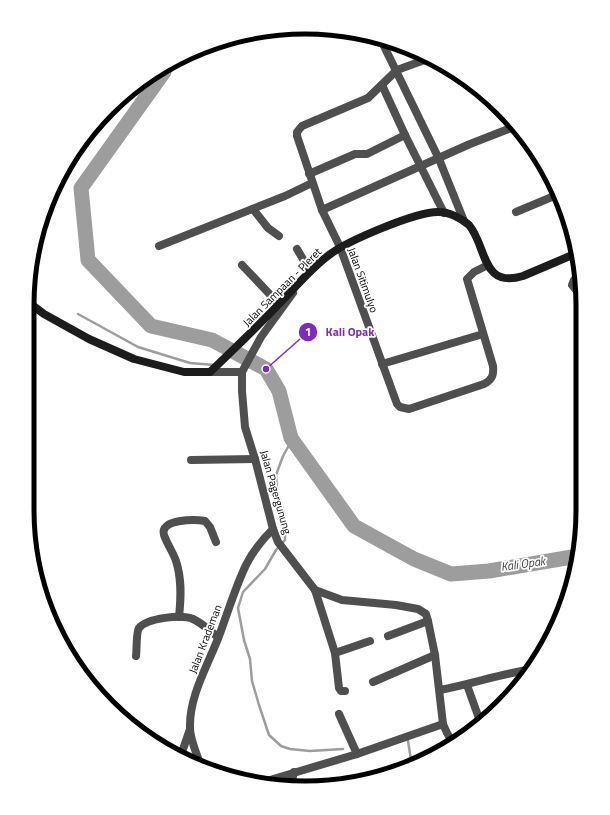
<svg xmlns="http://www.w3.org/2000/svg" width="610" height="815" font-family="'Titillium Web',sans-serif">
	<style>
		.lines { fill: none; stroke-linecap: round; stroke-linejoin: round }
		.stream { stroke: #9d9d9d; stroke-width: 2.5 }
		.river { stroke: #9d9d9d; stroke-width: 15 }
		.minor { stroke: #4f4f4f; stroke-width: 8 }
		.secondary { stroke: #1c1c1c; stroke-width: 8 }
		.labels { text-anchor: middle; stroke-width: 3.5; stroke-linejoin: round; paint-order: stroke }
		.street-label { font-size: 11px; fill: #000; stroke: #fff }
		.water-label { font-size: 12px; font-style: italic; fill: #3e3e3e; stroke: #fff }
		.rim { fill: none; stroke: #000; stroke-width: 5 }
		.leader { fill: none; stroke: #7b2cbf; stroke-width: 1.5 }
		.callout-dot { fill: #7b2cbf; stroke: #fff; stroke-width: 1.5 }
		.mark-label { font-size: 12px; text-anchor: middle; font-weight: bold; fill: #fff }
		.callout-label { font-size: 12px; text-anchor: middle; font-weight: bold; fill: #7b2cbf; stroke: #fff; stroke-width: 3.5; stroke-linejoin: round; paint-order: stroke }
	</style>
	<rect width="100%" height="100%" fill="#fff"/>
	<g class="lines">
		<g class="stream">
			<polyline points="78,314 138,347 190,363 214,365"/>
			<polyline points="292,440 283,456 276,475 277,490 285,516 285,540 276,550 265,569 243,592 238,608 244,640 250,659 252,681 259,705 269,735 281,746 290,749 310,751 343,749"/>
			<polyline points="408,741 412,766"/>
		</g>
		<polyline class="river" points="164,67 164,72 81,188 88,260 151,326 212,340 266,369 279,391 291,438 354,526 414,559 451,574 489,571 578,556"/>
		<g class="minor">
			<polyline points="383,39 381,40 439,159 464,221"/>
			<path d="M430,58L397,70L368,98L302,126L297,132V136L322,210L340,247L397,404L400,407L409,409L484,384C492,380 494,375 493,366L467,279L474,272L488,265"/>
			<polyline points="382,85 405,135 444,213"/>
			<polyline points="506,115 511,128"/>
			<polyline points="309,174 355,154 367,154 405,135"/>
			<polyline points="253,209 268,228 279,236"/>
			<polyline points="322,210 470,144 516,126"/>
			<polyline points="516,212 559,194"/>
			<polyline points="159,246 285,196 312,183"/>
			<polyline points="297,249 310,271"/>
			<polyline points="242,265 279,304"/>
			<polyline points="581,275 574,280 572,285 581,296"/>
			<polyline points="293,293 261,337 242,372 242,391 245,427 255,459 273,529 278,542 315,590 342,600 396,605 418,609 426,614 428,621 435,655 443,724 447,733 453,743"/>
			<polyline points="382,364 483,334"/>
			<polyline points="210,372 242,372"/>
			<polyline points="191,460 255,459"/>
			<polyline points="315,590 335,653 339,688 341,691 345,691"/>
			<path d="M179,617C181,598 182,579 176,561C173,552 167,544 164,535C159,519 195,519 205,521L210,527L216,542"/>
			<polyline points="388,636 428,621"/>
			<polyline points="335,653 370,641"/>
			<path d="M136,656C137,649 136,632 139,628C147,618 182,614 193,619C202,623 210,631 218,637"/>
			<polyline points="373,682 435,655"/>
			<polyline points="467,685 481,724"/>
			<path d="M440,690C471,684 501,674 532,669"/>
			<polyline points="339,714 357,754"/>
			<polyline points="180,758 190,729"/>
			<path d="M201,766C197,755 190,739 190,728C189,696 208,665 219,636C228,612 235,588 246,565C253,551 263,539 273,529"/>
			<polyline points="260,783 357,754 443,724"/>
			<polyline points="293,785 292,781 294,772"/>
		</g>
		<path class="secondary" d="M28,302L44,314L89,339L134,359L184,372H210C233,350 255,329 277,306C294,289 310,269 329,255C347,241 417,211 439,212C449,212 461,218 469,225C487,246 481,289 523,276L577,253"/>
	</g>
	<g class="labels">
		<g class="street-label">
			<text transform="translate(363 280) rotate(70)" y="4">Jalan Sitimulyo</text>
			<text transform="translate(282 287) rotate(-45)" y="4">Jalan Sampaan - Pleret</text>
			<text transform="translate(276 492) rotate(74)" y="4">Jalan Pagergunung</text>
			<text transform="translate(205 639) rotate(-69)" y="4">Jalan Krademan</text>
		</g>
		<g class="water-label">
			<text transform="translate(523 564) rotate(-8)" y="4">Kali Opak</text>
		</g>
	</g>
	<path d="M0 0H610V815H0ZM305 34H305A271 271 0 0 1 576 305V510A271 271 0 0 1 305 781H305A271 271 0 0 1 34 510V305A271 271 0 0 1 305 34Z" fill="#fff" fill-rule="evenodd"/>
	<path class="rim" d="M305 34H305A271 271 0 0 1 576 305V510A271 271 0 0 1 305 781H305A271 271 0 0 1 34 510V305A271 271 0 0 1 305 34Z"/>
	<path class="leader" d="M266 369L308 332"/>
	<g class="callout-dot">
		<circle cx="266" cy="369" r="4"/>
		<circle cx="308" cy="332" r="10"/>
	</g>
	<g class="mark-label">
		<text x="308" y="336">1</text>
	</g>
	<g class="callout-label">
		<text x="350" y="336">Kali Opak</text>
	</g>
</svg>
